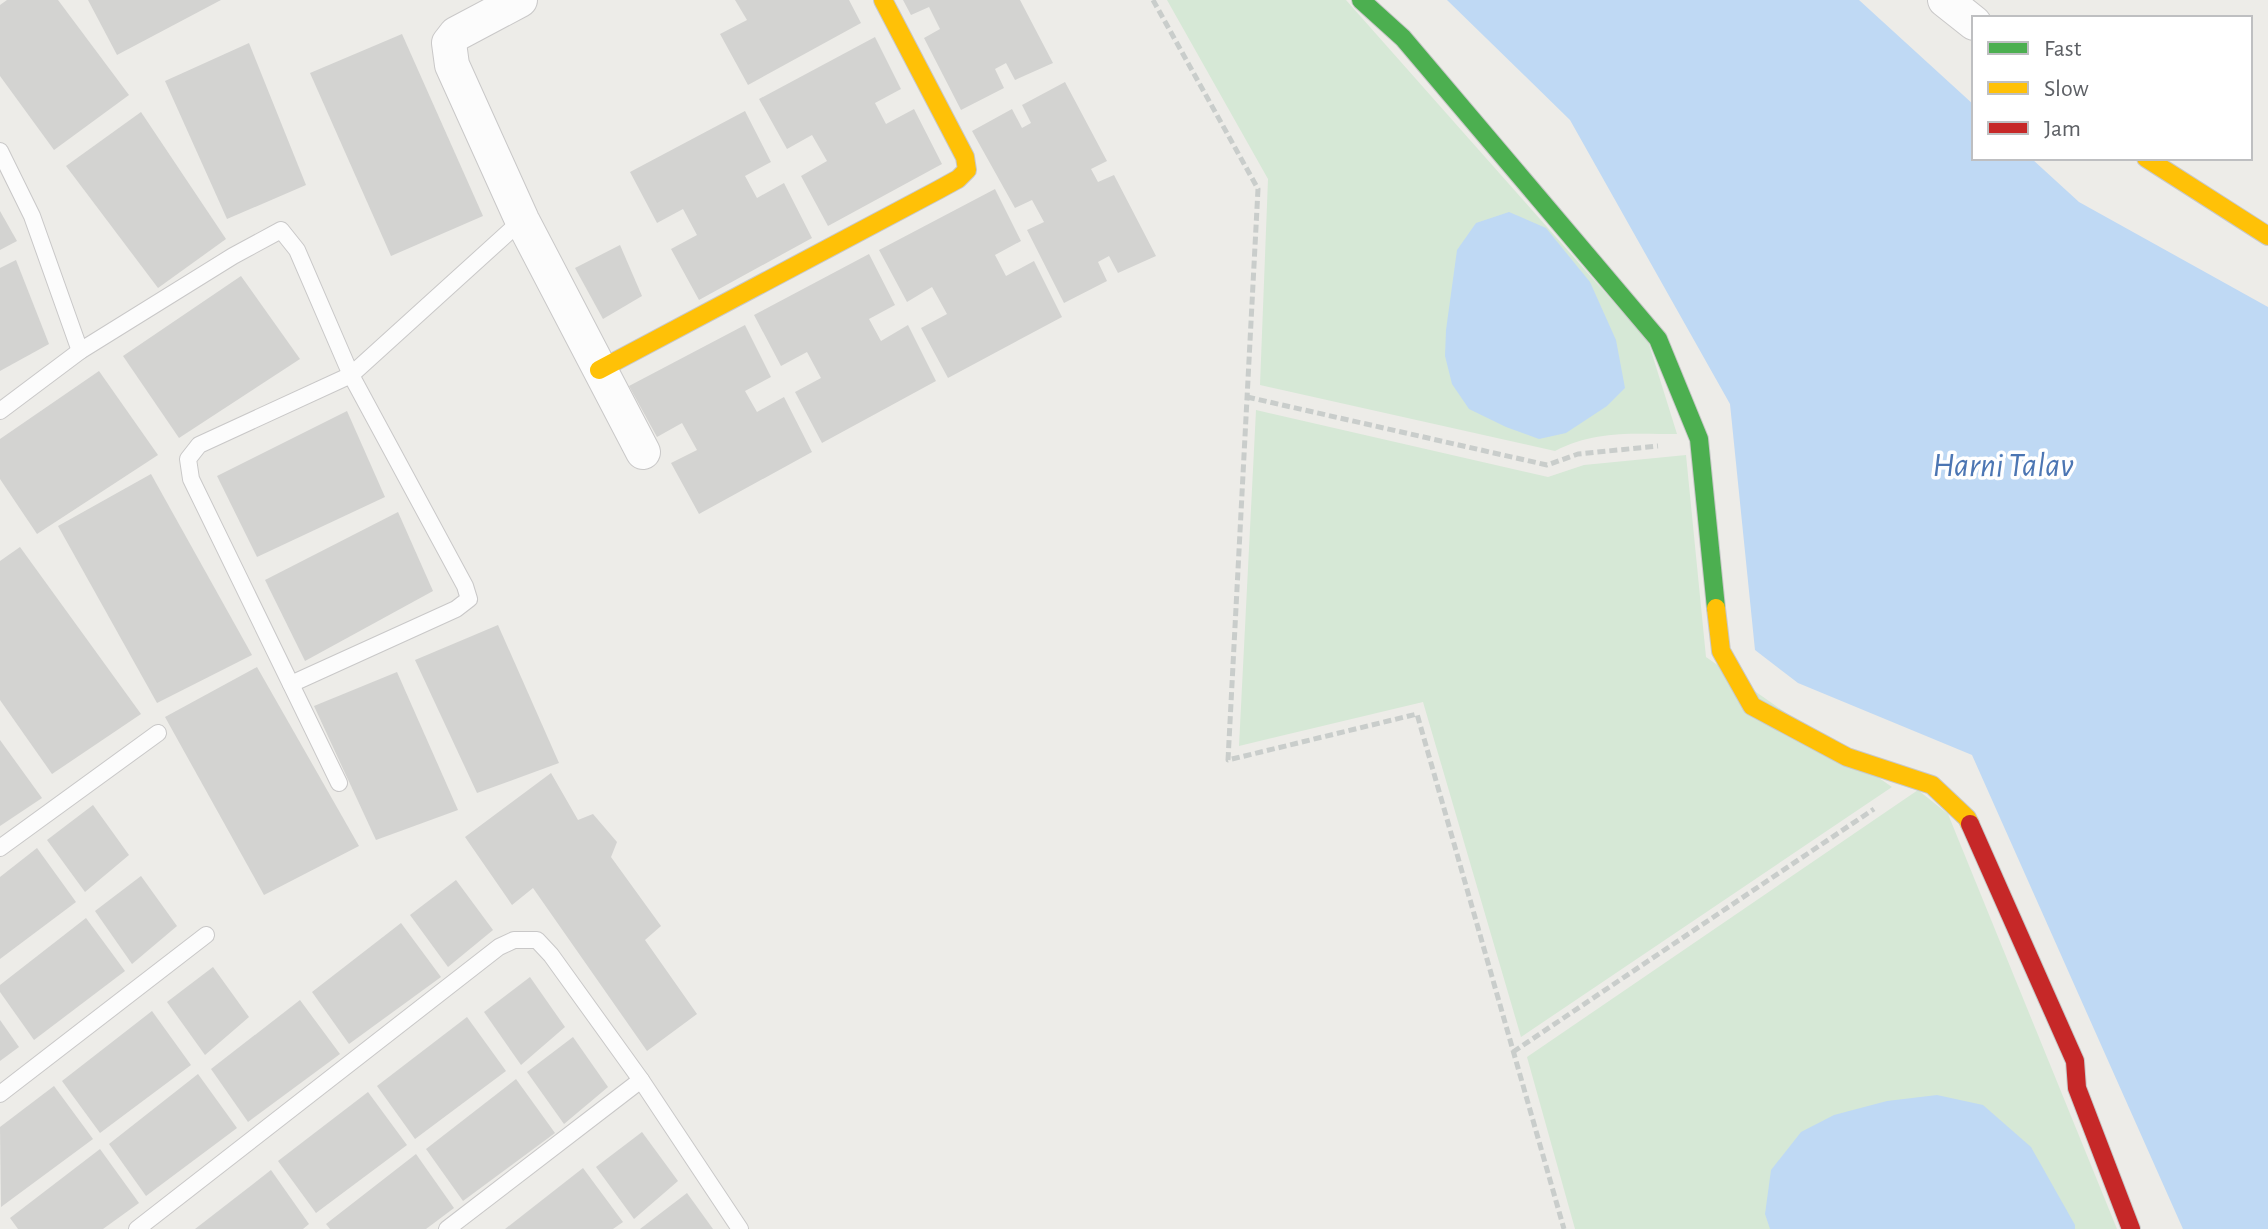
<svg xmlns="http://www.w3.org/2000/svg" width="2268" height="1229" font-family="'Alegreya Sans',sans-serif">
	<style>
		.green { fill: #d6e8d6 }
		.water { fill: #bfd9f4 }
		.building { fill: #d3d3d1 }
		.lines { fill: none; stroke-linecap: round; stroke-linejoin: round }
		.lane-casing { stroke: #c9c8c8; stroke-width: 18 }
		.street-casing { stroke: #c9c8c8; stroke-width: 36 }
		.fast-casing { stroke: #c8c8c8; stroke-width: 20 }
		.slow-casing { stroke: #c8c8c8; stroke-width: 20 }
		.jam-casing { stroke: #c8c8c8; stroke-width: 20 }
		.path { stroke: #c9cdcb; stroke-width: 5; stroke-dasharray: 8 4; stroke-linecap: butt }
		.lane { stroke: #fcfcfc; stroke-width: 16 }
		.street { stroke: #fcfcfc; stroke-width: 34 }
		.fast { stroke: #4caf50; stroke-width: 18 }
		.slow { stroke: #ffc107; stroke-width: 18 }
		.jam { stroke: #c62828; stroke-width: 18 }
		.labels { text-anchor: middle; stroke-width: 7; stroke-linejoin: round; paint-order: stroke }
		.water-label { font-size: 34px; font-style: italic; fill: #4c76b3; stroke: #fff }
	</style>
	<rect width="100%" height="100%" fill="#edece8"/>
	<g class="green">
		<path d="M1167,0H1346L1648,341L1677,434C1632,434 1595,430 1555,451L1260,385L1268,179Z"/>
		<polygon points="1256,410 1548,477 1584,465 1686,455 1706,657 1892,787 1521,1037 1423,702 1239,746"/>
		<polygon points="1918,790 1948,814 2117,1229 1575,1229 1527,1057"/>
	</g>
	<g class="water">
		<polygon points="1447,0 1859,0 1974,105 1974,158 2031,158 2079,202 2268,307 2268,1229 2183,1229 1972,755 1798,683 1755,650 1730,404 1570,120"/>
		<polygon points="1509,212 1546,228 1590,282 1616,340 1625,388 1607,406 1566,433 1539,439 1506,427 1469,409 1452,384 1445,356 1446,330 1457,250 1476,223"/>
		<polygon points="1937,1095 1983,1105 2031,1147 2075,1225 2075,1229 1770,1229 1765,1214 1771,1170 1801,1132 1834,1115 1887,1101"/>
	</g>
	<g class="building">
		<polygon points="7,0 58,0 129,95 54,150 0,76 0,5"/>
		<polygon points="88,0 221,0 117,55"/>
		<polygon points="735,0 849,0 861,23 748,85 720,34 747,20"/>
		<polygon points="903,0 1020,0 1053,63 1015,80 1006,63 995,69 1004,88 961,110 924,38 940,29 929,7 911,15"/>
		<polygon points="402,34 483,216 391,256 310,73"/>
		<polygon points="875,37 901,89 875,103 886,124 914,109 942,164 828,226 801,176 827,161 812,135 787,149 759,99"/>
		<polygon points="249,43 306,185 227,219 165,81"/>
		<polygon points="1065,82 1107,161 1091,169 1098,182 1114,175 1156,256 1118,273 1109,256 1098,262 1107,281 1064,303 1027,230 1044,222 1032,200 1015,208 972,131 1012,109 1022,128 1031,123 1022,105"/>
		<polygon points="745,111 771,162 745,176 757,198 784,183 812,238 699,300 671,249 697,235 683,209 657,223 630,172"/>
		<polygon points="141,112 226,239 158,288 66,166"/>
		<polygon points="995,189 1021,241 995,255 1006,276 1034,261 1062,317 948,378 921,328 947,314 932,287 907,302 879,250"/>
		<polygon points="0,211 17,241 0,250"/>
		<polygon points="620,245 642,296 603,319 575,268"/>
		<polygon points="869,254 895,305 869,319 881,341 908,325 936,381 822,443 795,392 821,378 807,352 781,366 754,315"/>
		<polygon points="16,260 49,344 0,371 0,268"/>
		<polygon points="241,276 300,359 179,438 123,356"/>
		<polygon points="745,325 771,377 745,391 757,412 784,397 812,452 699,514 671,463 697,450 682,423 657,437 629,386"/>
		<polygon points="99,371 158,455 37,534 0,479 0,439"/>
		<polygon points="347,411 385,497 257,557 217,476"/>
		<polygon points="151,474 252,655 157,703 58,526"/>
		<polygon points="398,512 433,591 305,661 265,580"/>
		<polygon points="20,547 141,714 52,774 0,700 0,561"/>
		<polygon points="498,625 559,763 477,793 415,660"/>
		<polygon points="257,667 359,846 264,895 165,717"/>
		<polygon points="397,672 458,810 376,840 314,706"/>
		<polygon points="0,740 42,798 0,826"/>
		<polygon points="551,773 578,820 593,814 617,842 611,857 661,926 645,940 697,1014 647,1051 533,888 512,905 465,837"/>
		<polygon points="93,805 129,855 85,892 47,840"/>
		<polygon points="37,848 76,902 0,959 0,877"/>
		<polygon points="141,876 177,926 132,964 95,911"/>
		<polygon points="456,880 493,930 448,967 410,915"/>
		<polygon points="86,918 125,971 34,1040 0,992 0,985"/>
		<polygon points="401,923 441,977 349,1044 312,992"/>
		<polygon points="213,967 249,1017 205,1055 167,1002"/>
		<polygon points="530,977 565,1027 521,1065 484,1012"/>
		<polygon points="300,1000 340,1054 248,1122 211,1069"/>
		<polygon points="152,1011 191,1065 100,1133 62,1081"/>
		<polygon points="467,1017 506,1071 415,1139 377,1086"/>
		<polygon points="0,1020 19,1047 0,1061"/>
		<polygon points="573,1037 608,1087 564,1124 527,1072"/>
		<polygon points="198,1074 237,1128 146,1196 109,1144"/>
		<polygon points="516,1079 555,1133 463,1201 426,1149"/>
		<polygon points="54,1086 93,1139 1,1207 0,1127"/>
		<polygon points="368,1092 407,1145 316,1213 278,1161"/>
		<polygon points="642,1132 678,1181 634,1219 596,1167"/>
		<polygon points="100,1149 139,1203 103,1229 18,1229 10,1218"/>
		<polygon points="416,1154 454,1208 426,1229 330,1229 326,1224"/>
		<polygon points="583,1168 623,1222 613,1229 505,1229"/>
		<polygon points="271,1170 309,1224 303,1229 195,1229"/>
		<polygon points="687,1193 713,1229 640,1229"/>
	</g>
	<g class="lines">
		<defs>
			<g id="lane">
				<polyline points="0,151 32,216 80,351"/>
				<polyline points="0,411 80,351 233,256 281,230 297,250 351,375 465,586 469,599 456,609 291,684"/>
				<polyline points="339,783 191,479 188,459 199,445 351,375 522,220"/>
				<polyline points="0,848 158,733"/>
				<polyline points="0,1094 206,935"/>
				<polyline points="137,1229 499,947 514,940 537,940 551,955 641,1080 740,1229"/>
				<polyline points="447,1229 641,1080"/>
			</g>
			<g id="street">
				<polyline points="520,0 456,34 449,43 452,65 522,220 643,452"/>
				<polyline points="1945,0 1974,23"/>
			</g>
			<polyline id="fast" points="1361,0 1403,38 1658,339 1699,439 1716,608"/>
			<g id="slow">
				<polyline points="2146,158 2268,236"/>
				<polyline points="599,370 938,190 958,179 967,170 965,157 883,0"/>
				<polyline points="1716,608 1721,651 1752,706 1847,757 1932,785 1967,818 1970,824"/>
			</g>
			<polyline id="jam" points="1970,824 2075,1061 2077,1088 2131,1229"/>
		</defs>
		<use href="#lane" class="lane-casing"/>
		<use href="#street" class="street-casing"/>
		<use href="#fast" class="fast-casing"/>
		<use href="#slow" class="slow-casing"/>
		<use href="#jam" class="jam-casing"/>
		<g class="path">
			<polyline points="1153,0 1258,189 1228,760 1417,714 1564,1229"/>
			<polyline points="1247,397 1547,465 1578,454 1658,446"/>
			<polyline points="1513,1052 1874,809"/>
		</g>
		<use href="#lane" class="lane"/>
		<use href="#street" class="street"/>
		<use href="#fast" class="fast"/>
		<use href="#slow" class="slow"/>
		<use href="#jam" class="jam"/>
	</g>
	<g class="labels">
		<g class="water-label">
			<text x="2003" y="476">Harni Talav</text>
		</g>
	</g>
	<rect x="1972" y="16" width="280" height="144" fill="#ffffff" stroke="#bebfc1" stroke-width="2"/>
	<rect x="1988" y="42" width="40" height="12" fill="#4caf50" stroke="#bebfc1" stroke-width="2"/>
	<text x="2044" y="56" font-size="24" fill="#5d6065">Fast</text>
	<rect x="1988" y="82" width="40" height="12" fill="#ffc107" stroke="#bebfc1" stroke-width="2"/>
	<text x="2044" y="96" font-size="24" fill="#5d6065">Slow</text>
	<rect x="1988" y="122" width="40" height="12" fill="#c62828" stroke="#bebfc1" stroke-width="2"/>
	<text x="2044" y="136" font-size="24" fill="#5d6065">Jam</text>
</svg>
